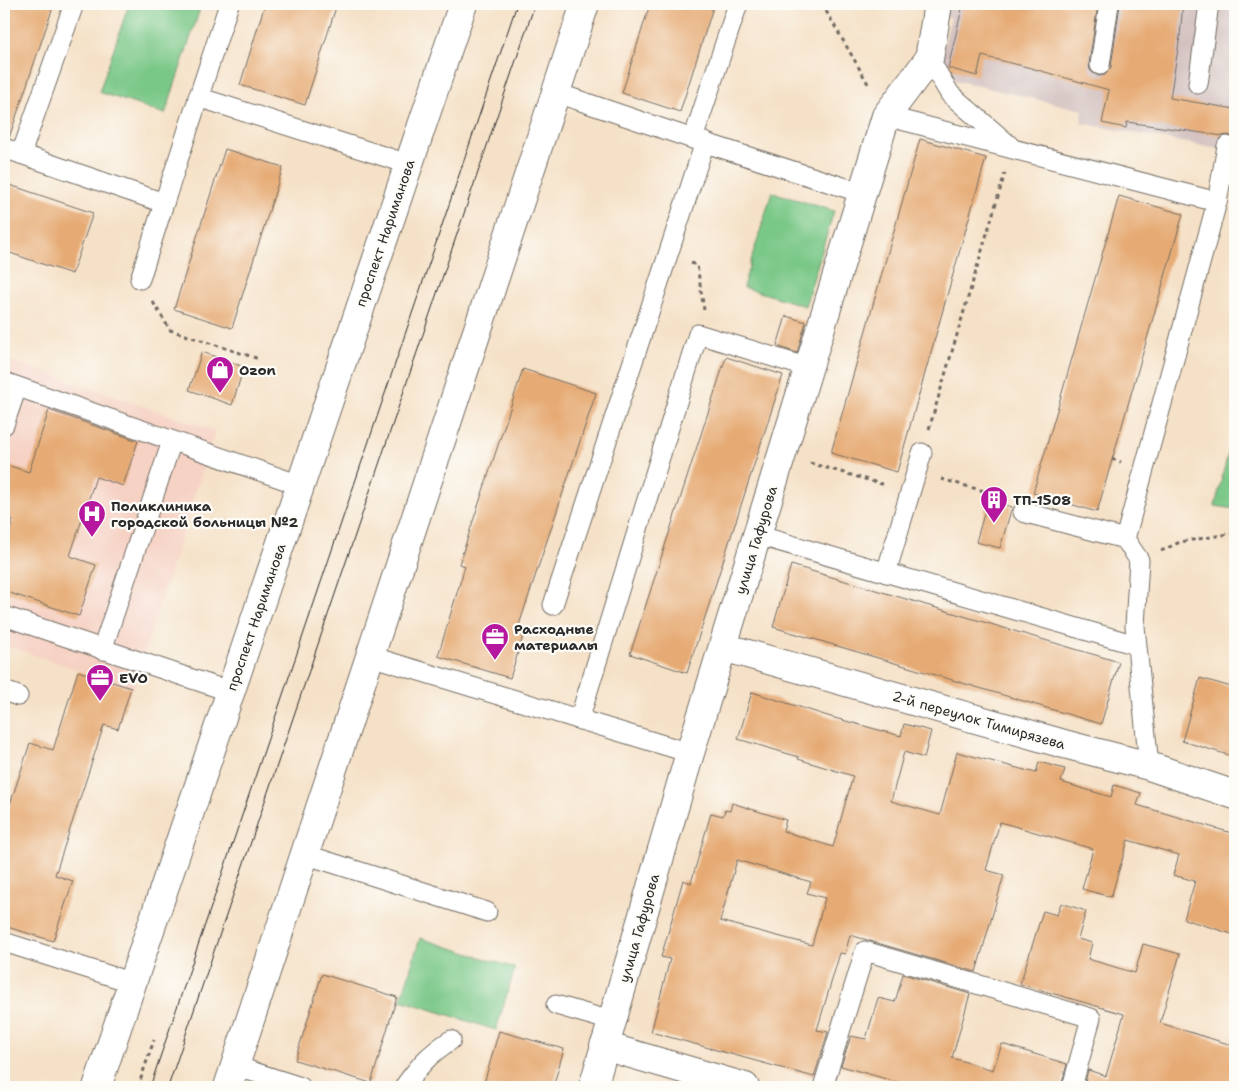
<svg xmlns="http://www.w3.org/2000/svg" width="1239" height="1091" font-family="'Shantell Sans',sans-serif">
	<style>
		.built { fill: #f6d2c4 }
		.industrial { fill: #d1bfbe }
		.green { fill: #7ac888; stroke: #527a5a }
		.building { fill: #e6ab75; fill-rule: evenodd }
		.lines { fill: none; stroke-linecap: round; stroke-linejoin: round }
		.service-casing { stroke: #726b62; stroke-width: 21 }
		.minor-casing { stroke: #726b62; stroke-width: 30 }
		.primary-casing { stroke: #726b62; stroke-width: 30 }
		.path { stroke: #726b62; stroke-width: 3; stroke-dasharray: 4 4; stroke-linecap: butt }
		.service { stroke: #fff; stroke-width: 19 }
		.minor { stroke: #fff; stroke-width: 28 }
		.primary { stroke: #fff; stroke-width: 28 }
		.tram { stroke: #2b2b2b; stroke-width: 1 }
		.labels { text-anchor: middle; stroke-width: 4.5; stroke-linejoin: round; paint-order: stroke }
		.street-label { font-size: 14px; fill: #2b2b2b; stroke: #fdfcf7 }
		.poi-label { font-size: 14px; font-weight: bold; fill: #2b2b2b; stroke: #fdfcf7; text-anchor: start }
	</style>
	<rect width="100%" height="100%" fill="#fdfcf7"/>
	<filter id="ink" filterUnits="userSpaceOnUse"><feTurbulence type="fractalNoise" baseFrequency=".02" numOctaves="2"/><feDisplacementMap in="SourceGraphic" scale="10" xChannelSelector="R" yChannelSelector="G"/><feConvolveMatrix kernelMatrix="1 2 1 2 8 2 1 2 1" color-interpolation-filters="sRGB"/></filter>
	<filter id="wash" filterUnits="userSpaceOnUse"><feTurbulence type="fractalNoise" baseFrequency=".0096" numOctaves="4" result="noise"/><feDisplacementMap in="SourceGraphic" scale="20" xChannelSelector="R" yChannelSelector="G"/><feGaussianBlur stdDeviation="1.12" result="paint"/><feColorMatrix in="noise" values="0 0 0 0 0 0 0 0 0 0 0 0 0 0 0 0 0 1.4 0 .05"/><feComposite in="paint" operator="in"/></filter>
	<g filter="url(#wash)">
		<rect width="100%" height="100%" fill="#f5e1c7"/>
		<polygon class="built" points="4,358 215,431 133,688 4,645"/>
		<polygon class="industrial" points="900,4 1235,4 1235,152 1081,123 1083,110 936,76 951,18"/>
		<g class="green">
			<polygon points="129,4 195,4 201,6 165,114 99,92"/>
			<polygon points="772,192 834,211 805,306 743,287"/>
			<polygon points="1235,425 1235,509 1215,506"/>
			<polygon points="420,938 515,968 496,1030 401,1000"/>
		</g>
		<g id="blocks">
			<g class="building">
				<polygon points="4,4 54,4 9,138 4,137"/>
				<polygon points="265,4 337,4 305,105 240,85"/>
				<polygon points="650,4 714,4 680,112 622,93"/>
				<polygon points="963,4 1098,4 1089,64 1090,70 1093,73 1099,76 1105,75 1111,67 1120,4 1183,4 1180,36 1170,98 1235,109 1235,138 1228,135 1223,136 1127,122 1126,128 1102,123 1109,90 1027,67 982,56 977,76 948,68"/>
				<polygon points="920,139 986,158 897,472 831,453"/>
				<polygon points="225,149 283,167 232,328 174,309"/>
				<polygon points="4,183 93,213 72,274 4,251"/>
				<polygon points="1119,196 1183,214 1097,512 1033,493"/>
				<polygon points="786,316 806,322 797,353 777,346"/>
				<polygon points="202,352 244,367 232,405 189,390"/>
				<polygon points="726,357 783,375 687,673 630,654"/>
				<polygon points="523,369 596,393 518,628 525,630 510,678 438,656 465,566 459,564"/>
				<polygon points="49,410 138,441 123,486 96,477 70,556 96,565 79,616 4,591 4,549 13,520 4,517 4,464 29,472"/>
				<polygon points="988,500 1012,507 1000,548 976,542"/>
				<polygon points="791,565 1119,662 1101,724 773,627"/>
				<polygon points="78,671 131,688 118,729 104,725 55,875 73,881 53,941 4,926 4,823 30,743 53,750"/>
				<polygon points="1200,678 1235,688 1235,757 1182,741"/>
				<path d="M752,692L831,717L901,736L904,724L931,731L924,758L904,752L891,801L940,815L957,752L1036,773L1039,762L1065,769L1061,782L1111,797L1114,785L1141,793L1137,805L1235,834V935L1184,919L1195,881L1173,875L1179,855L1128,840L1111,897L1082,889L1093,849L1000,822L986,870L1004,875L976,972L850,935L845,954L840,953L817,1030L828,1032L814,1077L651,1032L670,959L661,957L668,933L683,880L691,883L711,813L723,816L725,810L730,811L732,803L786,820L783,831L833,847L853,776L798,759L799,757L738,739ZM737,860L811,882L807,893L825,898L812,945L720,921Z"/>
				<polygon points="1061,903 1086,911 1078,939 1092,943 1088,959 1135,973 1143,944 1180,954 1160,1023 1235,1046 1235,1087 1084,1087 1088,1070 1106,1076 1124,1014 1020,984 1043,911 1057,915"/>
				<polygon points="322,974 397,997 371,1083 295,1060"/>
				<polygon points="903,974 970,994 952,1058 993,1070 1002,1044 1067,1064 1061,1087 914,1087 841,1066 851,1036 866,1039 878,998 895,1002"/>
				<polygon points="499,1031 564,1049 553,1087 483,1087"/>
			</g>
		</g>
	</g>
	<g filter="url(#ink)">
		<use href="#blocks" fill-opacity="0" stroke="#726b62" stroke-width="1"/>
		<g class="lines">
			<defs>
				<g id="service">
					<polyline points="929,59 950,94 1010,146"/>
					<polyline points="1100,65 1109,4"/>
					<polyline points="1198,84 1209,4"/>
					<polyline points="557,93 693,139 862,193"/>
					<polyline points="198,97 408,164"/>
					<polyline points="886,116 1217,202 1125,539 1139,560 1135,626 1149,766"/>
					<polyline points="693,139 738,4"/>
					<polyline points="4,148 21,154 74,4"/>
					<polyline points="21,154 164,203 140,279"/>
					<polyline points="1217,202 1227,146"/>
					<polyline points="164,203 229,4"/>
					<polyline points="4,382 300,485"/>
					<polyline points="4,425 17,387"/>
					<polyline points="1023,512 1125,539"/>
					<polyline points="757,535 1136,645"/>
					<polyline points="886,573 922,453"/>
					<polyline points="553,605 705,142"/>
					<polyline points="4,616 231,692"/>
					<polyline points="102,650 172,441"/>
					<polyline points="370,656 690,753"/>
					<polyline points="4,691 18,696"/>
					<polyline points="579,720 698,334 809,368"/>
					<polyline points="304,854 487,912"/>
					<polyline points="4,942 133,983"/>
					<polyline points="556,1005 611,1021"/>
					<polyline points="235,1066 301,1087"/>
					<path d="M404,1087C420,1065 428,1055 451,1040"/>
					<polyline points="823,1087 865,951 1091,1018 1072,1087"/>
				</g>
				<g id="minor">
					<polyline points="723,647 1064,744 1149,766 1235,795"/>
					<polyline points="604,1046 745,1087"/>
					<polyline points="593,1087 690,753 886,116 929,59 938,4"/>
				</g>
				<g id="primary">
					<polyline points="97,1087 463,4"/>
					<polyline points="228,1087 585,4"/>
				</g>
			</defs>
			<use href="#service" class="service-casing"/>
			<use href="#minor" class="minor-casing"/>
			<use href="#primary" class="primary-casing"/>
			<g class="path">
				<polyline points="822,4 870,87"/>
				<polyline points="691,263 697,265 704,310"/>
				<polyline points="153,302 170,330 259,359"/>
				<polyline points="929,429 1005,173"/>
				<polyline points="1112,459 1121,462"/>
				<polyline points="810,463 885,485"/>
				<polyline points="941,479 1002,496"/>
				<polyline points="1161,551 1180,542 1235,533"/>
				<polyline points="138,1087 154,1040"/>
			</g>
			<use href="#service" class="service"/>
			<use href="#minor" class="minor"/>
			<use href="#primary" class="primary"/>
			<g class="tram">
				<polyline points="150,1087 517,4"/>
				<polyline points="168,1087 535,4"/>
			</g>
		</g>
	</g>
	<defs>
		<symbol id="shop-pin" viewBox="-11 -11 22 30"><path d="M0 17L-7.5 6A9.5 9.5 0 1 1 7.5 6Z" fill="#b5179e" stroke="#fdfcf7"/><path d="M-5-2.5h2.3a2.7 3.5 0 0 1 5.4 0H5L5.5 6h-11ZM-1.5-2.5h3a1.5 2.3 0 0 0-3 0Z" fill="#fff"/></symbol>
		<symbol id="building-pin" viewBox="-11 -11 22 30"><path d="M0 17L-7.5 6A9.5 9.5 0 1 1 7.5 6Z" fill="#b5179e" stroke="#fdfcf7"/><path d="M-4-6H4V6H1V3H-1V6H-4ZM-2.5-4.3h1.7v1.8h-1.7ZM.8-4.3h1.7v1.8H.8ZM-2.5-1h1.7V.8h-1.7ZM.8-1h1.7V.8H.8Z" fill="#fff"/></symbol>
		<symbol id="hospital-pin" viewBox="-11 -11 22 30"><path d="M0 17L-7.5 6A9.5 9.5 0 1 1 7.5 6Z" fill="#b5179e" stroke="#fdfcf7"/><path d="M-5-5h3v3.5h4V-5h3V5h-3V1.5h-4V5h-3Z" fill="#fff"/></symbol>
		<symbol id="office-pin" viewBox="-11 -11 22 30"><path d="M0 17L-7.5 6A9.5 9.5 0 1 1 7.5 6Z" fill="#b5179e" stroke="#fdfcf7"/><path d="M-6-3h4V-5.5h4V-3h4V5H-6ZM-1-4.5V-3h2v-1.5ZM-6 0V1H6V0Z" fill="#fff"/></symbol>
	</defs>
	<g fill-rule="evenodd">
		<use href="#shop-pin" x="204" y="354" width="32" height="43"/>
		<use href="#building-pin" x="978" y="484" width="32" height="43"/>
		<use href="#hospital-pin" x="76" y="498" width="32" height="43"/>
		<use href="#office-pin" x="479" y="621" width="32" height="43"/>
		<use href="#office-pin" x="84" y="662" width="32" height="43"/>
	</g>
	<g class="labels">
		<g class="street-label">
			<text transform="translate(385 233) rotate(-71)" y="5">проспект Нариманова</text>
			<text transform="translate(756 540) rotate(-73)" y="5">улица Гафурова</text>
			<text transform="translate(256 617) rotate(-71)" y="5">проспект Нариманова</text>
			<text transform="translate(979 720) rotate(16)" y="5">2-й переулок Тимирязева</text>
			<text transform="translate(639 928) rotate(-74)" y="5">улица Гафурова</text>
		</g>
		<g class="poi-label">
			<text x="239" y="375">Ozon</text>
			<text x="1013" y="505">ТП-1508</text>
			<text x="111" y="511">Поликлиника<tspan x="111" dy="16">городской больницы №2</tspan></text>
			<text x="514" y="634">Расходные<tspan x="514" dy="16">материалы</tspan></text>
			<text x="119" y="683">EVO</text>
		</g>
	</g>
	<rect width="1239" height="1091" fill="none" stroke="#fdfcf7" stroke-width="20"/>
</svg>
